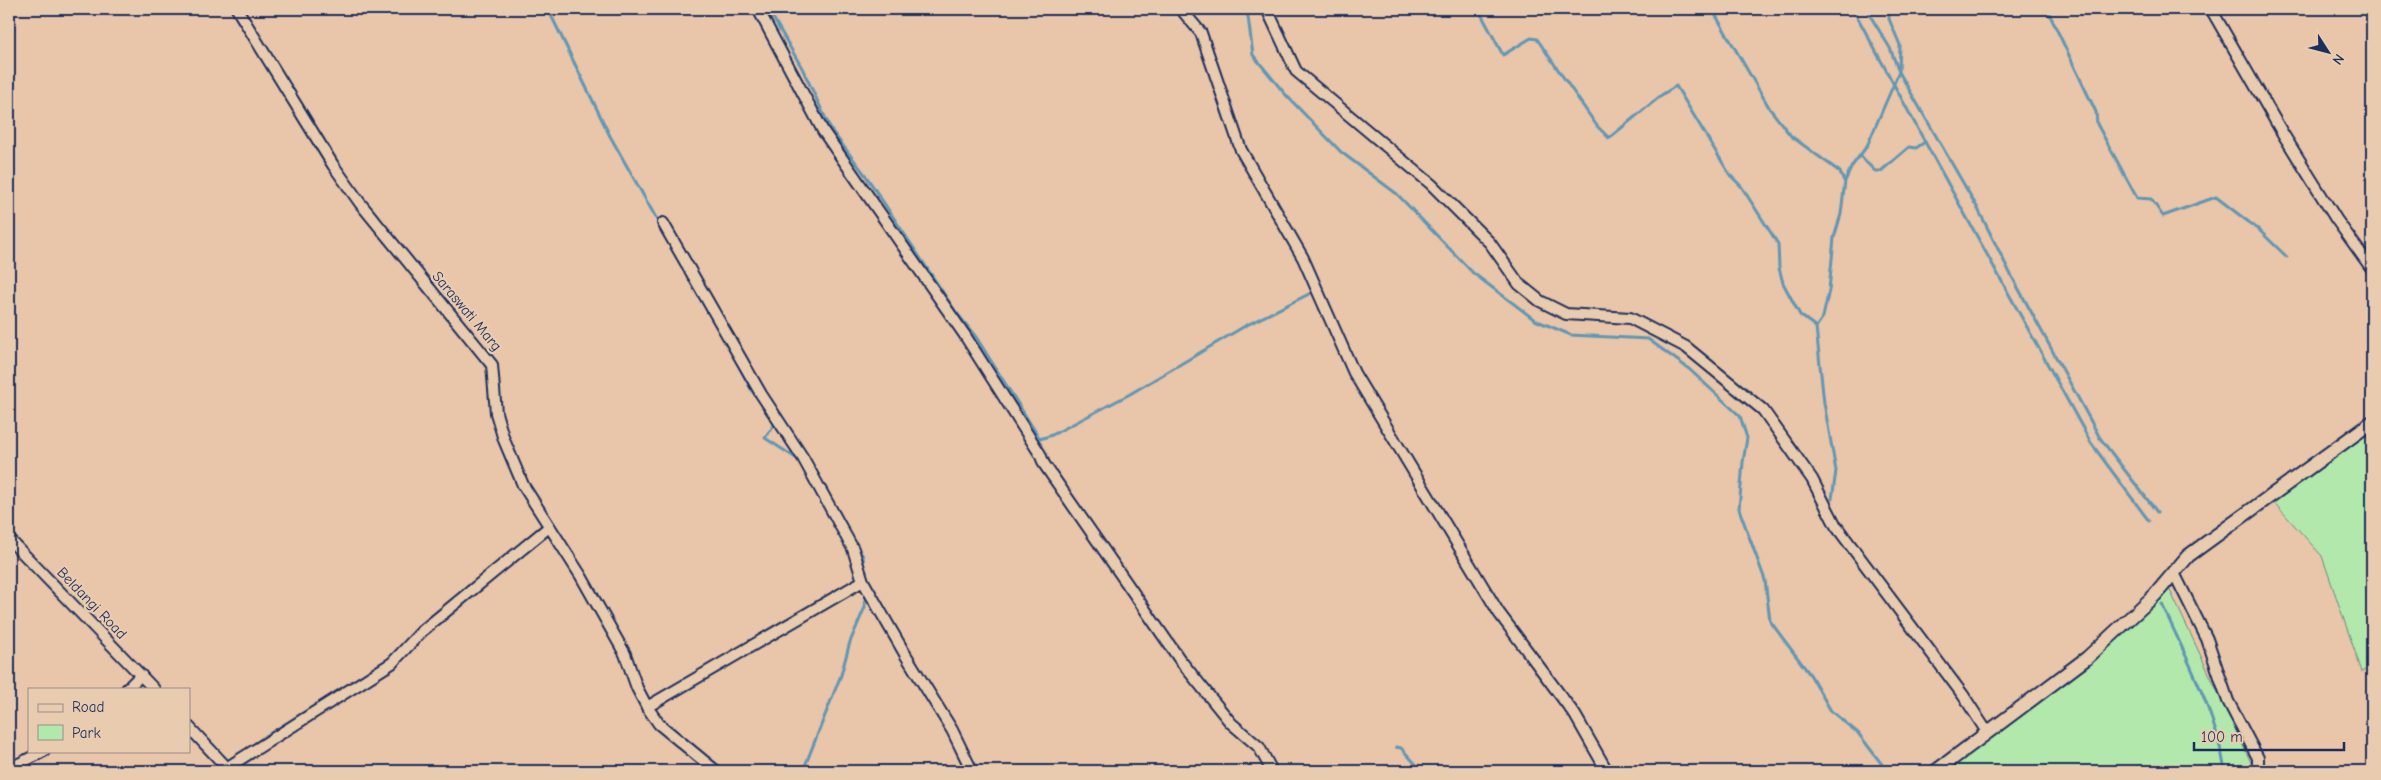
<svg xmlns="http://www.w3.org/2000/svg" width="2381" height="780" font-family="'Comic Neue',sans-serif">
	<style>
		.green { fill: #b2e8ab; stroke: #668c84 }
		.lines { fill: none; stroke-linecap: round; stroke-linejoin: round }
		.stream { stroke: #6197b4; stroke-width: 3 }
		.minor-casing { stroke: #1b2f5e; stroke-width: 14 }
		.tertiary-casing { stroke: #1b2f5e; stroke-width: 16 }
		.minor { stroke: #e9ccb0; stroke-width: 10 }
		.tertiary { stroke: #e9ccb0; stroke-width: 12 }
		.labels { text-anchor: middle; stroke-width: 4.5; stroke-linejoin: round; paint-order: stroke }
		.street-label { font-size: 15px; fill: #1b2f5e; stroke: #e9ccb0 }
	</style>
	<rect width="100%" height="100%" fill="#e9c5a9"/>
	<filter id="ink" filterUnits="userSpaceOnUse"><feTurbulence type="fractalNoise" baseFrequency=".02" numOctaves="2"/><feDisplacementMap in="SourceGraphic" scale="10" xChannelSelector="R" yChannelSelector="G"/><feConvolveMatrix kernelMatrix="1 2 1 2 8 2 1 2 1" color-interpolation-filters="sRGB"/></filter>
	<g filter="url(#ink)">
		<g class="green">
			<polygon points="2372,422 2372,665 2362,672 2322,556 2269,497"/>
			<polygon points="2166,582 2254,769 2252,771 1939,771 2087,658"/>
		</g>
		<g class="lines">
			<g class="stream">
				<polyline points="548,9 610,136 660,225"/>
				<polyline points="768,9 802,68 831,130 866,176 956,312 976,337 1040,439 1052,435 1130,394 1245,326 1313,292"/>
				<polyline points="1247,9 1253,55 1285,94 1341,152 1397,194 1473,273 1535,320 1571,335 1648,339 1689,369 1740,416 1747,438 1743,462 1739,509 1765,580 1770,621 1811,676 1831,711 1858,733 1887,771"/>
				<polyline points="1476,9 1481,14 1503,55 1531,38 1537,39 1597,126 1609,138 1663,94 1676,86 1730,175 1741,186 1778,244 1779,268 1783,283 1800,315 1816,327"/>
				<polyline points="1712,9 1770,109 1791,136 1840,172 1844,181"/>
				<polyline points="1853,9 1925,142"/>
				<polyline points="1866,9 1890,48 1899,72 1977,207 2010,273 2100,438 2157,512"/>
				<polyline points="2047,9 2096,112 2097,124 2137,198 2151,199 2163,216 2216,197 2259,230 2287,257"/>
				<polyline points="1860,156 1875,171 1881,171 1909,147 1916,148 1925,142 2091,443 2149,521"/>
				<polyline points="680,262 709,313"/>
				<polyline points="734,357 752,391 760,401"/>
				<polyline points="777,421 765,438 802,462"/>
				<polyline points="1832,499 1836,471 1824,403 1816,327 1823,317 1829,290 1834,238 1841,214 1845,181 1852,166 1867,146 1899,72 1900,45 1889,19 1889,9"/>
				<polyline points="856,546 863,556 864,570"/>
				<path d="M2162,604C2186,658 2216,713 2225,771"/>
				<polyline points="1396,747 1401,748 1422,771"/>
				<polyline points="803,771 841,675 850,642 865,607 865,591"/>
			</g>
			<defs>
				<g id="minor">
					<polyline points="237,9 333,165 360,203 492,365 496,413 504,440 523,485 581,576 625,654 637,688 647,707 659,724 716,771"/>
					<polyline points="758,9 823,131 964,334 1040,454 1044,464 1180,660 1231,723 1259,747 1272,771"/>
					<polyline points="1181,9 1201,33 1241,150 1303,258 1354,373 1499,613 1575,715 1607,771"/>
					<polyline points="1267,9 1296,71 1431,184 1490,243 1519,284 1540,301 1566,314 1630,318 1686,347 1763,410 1812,479 1836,526 1963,695 1987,732"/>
					<polyline points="2211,9 2283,134 2336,219 2372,269"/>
					<polyline points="663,223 761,394 803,458 853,549 863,581 905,654 952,730 972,771"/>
					<polyline points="9,539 154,689"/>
					<polyline points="2174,573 2207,639 2228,701 2258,758 2258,771"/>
					<polyline points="127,689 141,675"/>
					<polyline points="647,707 863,581"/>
					<polyline points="189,727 230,771"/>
					<polyline points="228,767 392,663 422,631 549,527"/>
					<polyline points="9,769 44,751"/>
				</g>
				<polyline id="tertiary" points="1936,771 2087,658 2155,595 2188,556 2372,422"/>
			</defs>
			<use href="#minor" class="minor-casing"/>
			<use href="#tertiary" class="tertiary-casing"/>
			<use href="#minor" class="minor"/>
			<use href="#tertiary" class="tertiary"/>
		</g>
	</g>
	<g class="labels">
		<g class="street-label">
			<text transform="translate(467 311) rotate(50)" y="5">Saraswati Marg</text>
			<text transform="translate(92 603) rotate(46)" y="5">Beldangi Road</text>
		</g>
	</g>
	<rect width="2381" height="780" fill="none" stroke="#e9ccb0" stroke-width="30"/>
	<rect x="15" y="15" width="2351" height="750" fill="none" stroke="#1b2f5e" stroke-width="2" filter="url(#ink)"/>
	<rect x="28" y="688" width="162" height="65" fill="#e9ccb0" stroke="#978d8f"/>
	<rect x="38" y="704" width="25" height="8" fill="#e9ccb0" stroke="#978d8f"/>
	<text x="72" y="712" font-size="15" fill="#1b2f5e">Road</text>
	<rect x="38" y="725" width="25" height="15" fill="#b2e8ab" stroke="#978d8f"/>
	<text x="72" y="738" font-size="15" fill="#1b2f5e">Park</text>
	<g transform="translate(2328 52) rotate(126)" stroke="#e9ccb0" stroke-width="4" paint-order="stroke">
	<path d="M0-4L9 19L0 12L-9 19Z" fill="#1b2f5e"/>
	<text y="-8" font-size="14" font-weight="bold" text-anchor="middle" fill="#1b2f5e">N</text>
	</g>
	<path d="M2194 742v8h150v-8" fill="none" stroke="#1b2f5e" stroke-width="2.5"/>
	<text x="2201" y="742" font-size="15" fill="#1b2f5e" stroke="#e9ccb0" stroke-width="4" paint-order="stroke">100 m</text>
</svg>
